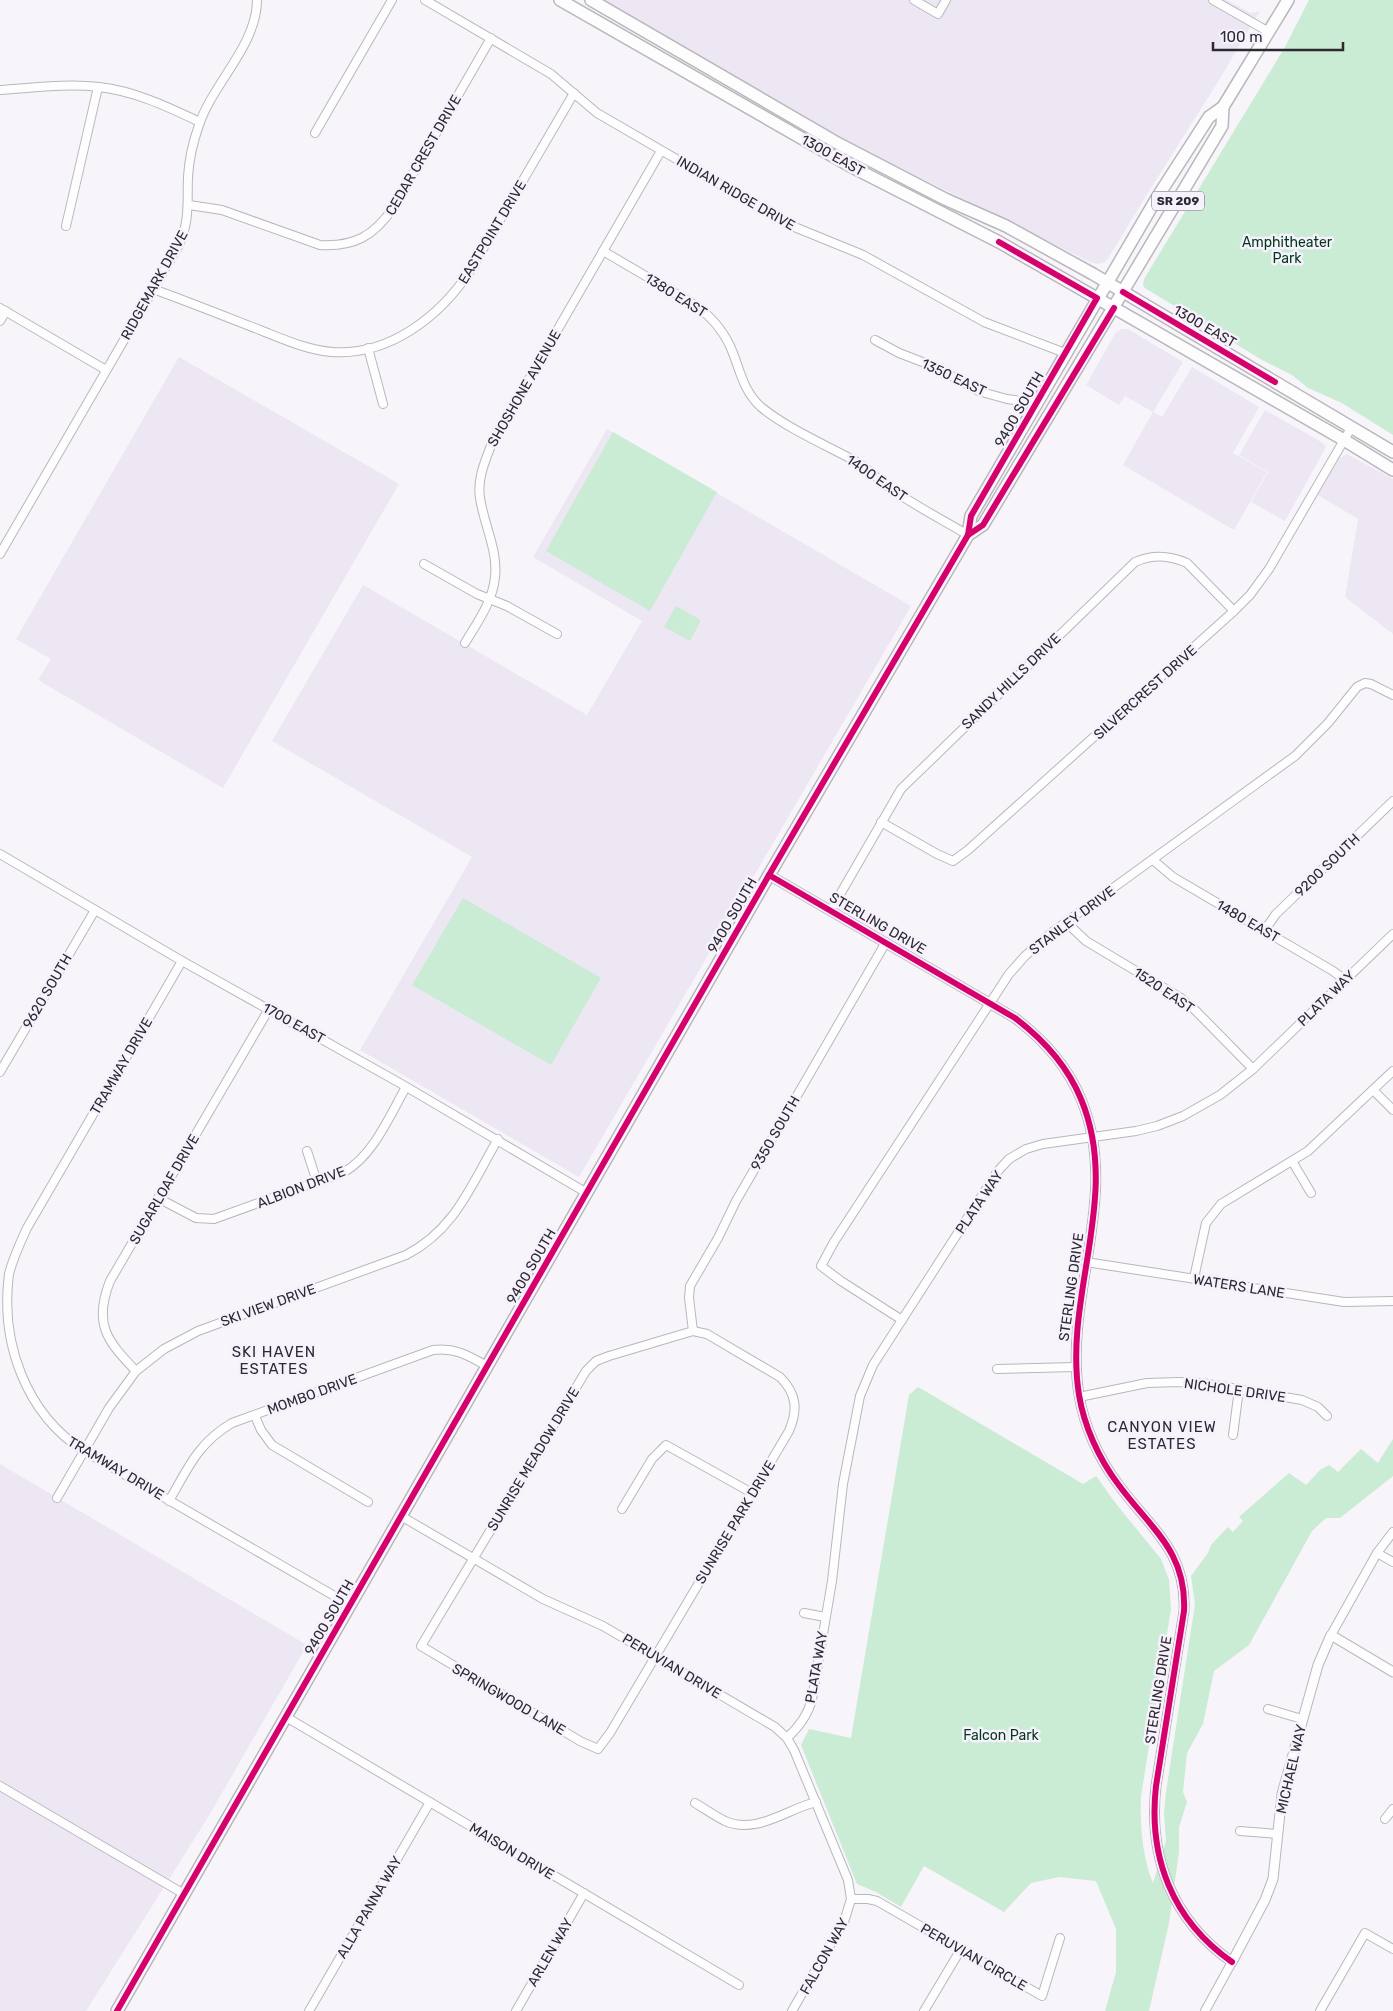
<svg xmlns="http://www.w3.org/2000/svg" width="1393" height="2011" font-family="Rubik,sans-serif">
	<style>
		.built { fill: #ede7f4 }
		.green { fill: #caebd4 }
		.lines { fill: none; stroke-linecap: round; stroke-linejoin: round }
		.minor-casing { stroke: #b9b7bc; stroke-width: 10 }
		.tertiary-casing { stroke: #b9b7bc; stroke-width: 11 }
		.primary-casing { stroke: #b9b7bc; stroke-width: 14 }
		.minor { stroke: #fefdfe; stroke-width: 8 }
		.tertiary { stroke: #fefdfe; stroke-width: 9 }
		.primary { stroke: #fefdfe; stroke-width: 11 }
		.cycleway-casing { stroke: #f6f1fd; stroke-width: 9 }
		.cycleway { stroke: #d6006c; stroke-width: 6 }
		.labels { text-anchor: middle; stroke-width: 5; stroke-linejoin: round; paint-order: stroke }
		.shield { fill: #f6f1fd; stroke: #69666d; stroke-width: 1 }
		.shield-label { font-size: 12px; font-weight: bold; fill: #2c2a2f }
		.street-label { font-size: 14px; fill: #2c2a2f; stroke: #f6f1fd }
		.park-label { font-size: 14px; fill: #023819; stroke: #f6f1fd }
		.neighbourhood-label { font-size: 15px; letter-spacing: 1px; fill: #2c2a2f; stroke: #f6f1fd }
	</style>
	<rect width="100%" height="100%" fill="#f7f4fa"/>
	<g class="built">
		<polygon points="601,0 1227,0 1251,13 1260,11 1219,80 1146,196 1109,257 1105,262 1098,264 1090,262 850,143"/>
		<polygon points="1122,329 1128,329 1183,362 1153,412 1125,396 1119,405 1086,385 1116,332"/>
		<polygon points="179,357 399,484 223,788 38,680 51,659 16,639"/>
		<polygon points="1192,367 1259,407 1233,453 1267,472 1234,530 1123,465 1153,412 1162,417"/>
		<polygon points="1265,410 1323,443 1326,447 1285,521 1251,502 1268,472 1239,455"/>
		<polygon points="607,429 911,606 579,1177 360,1050 472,857 272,741 363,585 587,715 642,621 533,557"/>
		<polygon points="1347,454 1393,479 1393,634 1345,597 1358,519 1318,495 1339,459"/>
		<polygon points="0,1464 307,1645 210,1814 86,2011 0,2011"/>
	</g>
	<g class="green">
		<polygon points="1309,0 1393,0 1393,435 1342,403 1308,388 1292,375 1262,360 1145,288 1143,285 1144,279 1285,47"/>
		<polygon points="613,432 717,492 650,611 546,551"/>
		<polygon points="676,606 701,620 690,641 664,627"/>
		<polygon points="463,898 601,978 551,1065 412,985"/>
		<path d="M918,1387L1083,1484L1096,1476L1117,1505L1161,1559L1169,1580L1171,1609L1141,1796C1140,1826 1142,1856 1153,1883L1166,1841L1164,1813L1166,1792L1195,1604L1191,1576L1208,1553L1211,1545L1228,1527L1233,1532L1243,1521L1239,1517L1289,1473L1306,1485L1320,1470L1329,1465L1338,1472L1361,1449L1378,1463L1393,1439V1476L1340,1518H1326L1312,1531L1249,1645L1214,1671L1203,1724L1187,1753L1183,1792L1187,1802L1179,1827V1852L1169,1923L1149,2011H1105L1116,1972V1929L1096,1881L1059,1877L1031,1883L1004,1912L924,1866L901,1907L876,1892L857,1884L801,1745L809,1729L851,1738L909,1395Z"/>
	</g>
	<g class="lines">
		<defs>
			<g id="minor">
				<polyline points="425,0 551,74 597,113 792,226 863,255 984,322 1065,353"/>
				<polyline points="914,0 938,14 946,0"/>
				<polyline points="1213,0 1269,32"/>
				<path d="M0,90C32,88 67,83 99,87C135,91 168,107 200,122"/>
				<polyline points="315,133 392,0"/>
				<path d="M189,205L222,210L320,245C354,247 374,236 393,208L491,38"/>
				<polyline points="66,226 98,87"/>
				<path d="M603,251L690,302C708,313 721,327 730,346C740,368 742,390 761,407C788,429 826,445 857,462C870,470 880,482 893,490C917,507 943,520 968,535"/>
				<path d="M153,289C189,302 224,316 260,330C283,339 307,350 332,352C390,356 440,316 470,271L574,93"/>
				<polyline points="0,308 106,370"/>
				<polyline points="0,321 6,311"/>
				<polyline points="875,340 899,353 938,368 978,391 1007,399 1036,403"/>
				<polyline points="368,348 383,404"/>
				<path d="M0,554L179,245C190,220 187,203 188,177C189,159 193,142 199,125C213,83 257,45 257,0"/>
				<polyline points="424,564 477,594 507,606 557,634"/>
				<path d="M465,643C477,623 493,601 495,577C498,550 484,525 480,498C477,479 485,461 492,443L661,151"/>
				<polyline points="881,822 937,854 953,861 968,850 1234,611 1250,595 1269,569 1351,428"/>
				<polyline points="0,854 182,961 398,1082 587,1193"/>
				<polyline points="1153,860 1173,877 1333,971 1345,980"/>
				<path d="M831,910L901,789L1135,562C1153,554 1169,555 1187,563L1234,611"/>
				<polyline points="1067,923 1086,941 1181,998 1194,1009 1253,1069"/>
				<polyline points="1264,931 1276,914 1393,801"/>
				<path d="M182,961L27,1228C20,1243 13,1258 9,1274C0,1343 26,1414 84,1451L350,1605"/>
				<polyline points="0,1072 95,910"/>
				<polyline points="1373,1090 1393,1110"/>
				<polyline points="307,1151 317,1182"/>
				<polyline points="1292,1161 1311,1193"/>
				<path d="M158,1198L196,1218L214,1219L344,1172C373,1156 390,1115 406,1087"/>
				<polyline points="1086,1262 1344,1302 1393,1301"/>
				<polyline points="1194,1278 1206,1223 1221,1204 1308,1151 1393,1071"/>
				<polyline points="902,1320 841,1281 821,1266 834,1242 1009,974 1025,956 1051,933 1295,756 1328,723 1357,687 1365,683 1371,684 1393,695"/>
				<path d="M693,1331L707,1334L780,1377C797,1394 798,1410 789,1431L610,1733L598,1749L580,1741L421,1646L586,1371L596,1361L609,1356Z"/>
				<polyline points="693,1331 689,1298 690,1286 718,1238 736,1201 886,942"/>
				<polyline points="997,1369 1075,1367"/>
				<path d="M136,1371C107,1341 93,1324 110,1281L269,1009"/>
				<polyline points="1079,1397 1147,1383 1178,1382 1202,1383 1302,1400 1318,1407 1327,1416"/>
				<polyline points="255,1416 261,1430 272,1445 368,1502"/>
				<polyline points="1233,1435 1239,1389"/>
				<path d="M57,1498L109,1408L136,1371L164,1349L198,1331L406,1255C455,1230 471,1185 498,1139"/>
				<path d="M169,1501C188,1468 198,1443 232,1423L433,1350C455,1347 469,1356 487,1366"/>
				<polyline points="622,1509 652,1459 666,1445 752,1493"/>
				<polyline points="401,1516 543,1599 603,1626 775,1727 787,1738 794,1750 848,1880 851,1899 845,1919 792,2011"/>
				<polyline points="1377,1553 1393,1562"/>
				<polyline points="804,1613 825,1617"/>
				<polyline points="1331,1635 1377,1553 1393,1532"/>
				<polyline points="1268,1709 1302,1719"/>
				<polyline points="286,1717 739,1985"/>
				<path d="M787,1738C799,1727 808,1715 812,1699L832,1581L843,1484L860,1396L873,1365L997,1172L1009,1159L1026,1149L1043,1144L1136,1131L1157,1126L1183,1116L1220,1095L1253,1069L1393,934"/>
				<polyline points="0,1786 184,1894"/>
				<path d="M695,1803C705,1809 715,1816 725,1821C756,1835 787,1809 816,1802"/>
				<polyline points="1385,1819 1393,1809"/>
				<polyline points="1240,1831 1277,1834"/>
				<polyline points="851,1899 868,1899 877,1901 1042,1996 1060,1938"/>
				<polyline points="309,2011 430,1802"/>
				<polyline points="516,2011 584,1893"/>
				<polyline points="924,2011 961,1949"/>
				<polyline points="1205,2011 1232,1962"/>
				<polyline points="1320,2011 1365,1933 1393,1949"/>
			</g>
			<path id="tertiary" d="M769,875L1015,1018C1044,1040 1067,1065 1081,1099C1122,1197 1063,1294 1079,1395C1084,1426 1099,1459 1118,1484C1150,1528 1187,1551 1184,1611L1156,1786C1148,1857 1172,1920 1232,1962L1265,1900L1273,1879L1282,1794L1318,1665L1331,1635L1393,1672"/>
			<g id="primary">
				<polyline points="560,0 850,166 999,242 1344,440 1393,470"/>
				<polyline points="591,0 839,144 945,199 1006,226 1093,274 1393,452"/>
				<polyline points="968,535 983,525 1222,126 1223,107"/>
				<polyline points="117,2011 769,875 968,535 971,516 1158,196 1209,117 1223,107 1288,0"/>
			</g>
		</defs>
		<use href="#minor" class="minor-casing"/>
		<use href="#tertiary" class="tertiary-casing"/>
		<use href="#primary" class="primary-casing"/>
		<use href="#minor" class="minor"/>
		<use href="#tertiary" class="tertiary"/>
		<use href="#primary" class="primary"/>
		<defs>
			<g id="cycleway">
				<polyline points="1123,292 1275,382"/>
				<polyline points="968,535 983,525 1114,308"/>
				<path d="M769,875L1015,1018C1044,1040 1067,1065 1081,1099C1122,1197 1063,1294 1079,1395C1084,1426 1099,1459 1118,1484C1150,1528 1187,1551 1184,1611L1156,1786C1148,1857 1172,1920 1232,1962"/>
				<polyline points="117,2011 769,875 968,535 971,516 1097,298 999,242"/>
			</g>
		</defs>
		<use href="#cycleway" class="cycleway-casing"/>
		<use href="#cycleway" class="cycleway"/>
	</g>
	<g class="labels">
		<rect class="shield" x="1152" y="191.5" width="52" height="19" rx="4"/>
		<g class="shield-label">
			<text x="1178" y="205">SR 209</text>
		</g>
		<g class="street-label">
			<text transform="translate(423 155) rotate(-60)" y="5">CEDAR CREST DRIVE</text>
			<text transform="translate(833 155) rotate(29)" y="5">1300 EAST</text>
			<text transform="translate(736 193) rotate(30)" y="5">INDIAN RIDGE DRIVE</text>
			<text transform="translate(492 232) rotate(-59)" y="5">EASTPOINT DRIVE</text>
			<text transform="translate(154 285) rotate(-61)" y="5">RIDGEMARK DRIVE</text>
			<text transform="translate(676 295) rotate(32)" y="5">1380 EAST</text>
			<text transform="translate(1205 326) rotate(30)" y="5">1300 EAST</text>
			<text transform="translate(954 377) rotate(25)" y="5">1350 EAST</text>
			<text transform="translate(524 388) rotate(-60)" y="5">SHOSHONE AVENUE</text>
			<text transform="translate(1019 409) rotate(-60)" y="5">9400 SOUTH</text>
			<text transform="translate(877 478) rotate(35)" y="5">1400 EAST</text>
			<text transform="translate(1011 681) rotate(-44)" y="5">SANDY HILLS DRIVE</text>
			<text transform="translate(1145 692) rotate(-42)" y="5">SILVERCREST DRIVE</text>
			<text transform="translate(1327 865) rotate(-44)" y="5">9200 SOUTH</text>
			<text transform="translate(732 915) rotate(-60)" y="5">9400 SOUTH</text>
			<text transform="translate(1072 920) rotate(-37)" y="5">STANLEY DRIVE</text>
			<text transform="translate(1248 921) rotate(30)" y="5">1480 EAST</text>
			<text transform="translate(878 923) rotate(30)" y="5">STERLING DRIVE</text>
			<text transform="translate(1164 990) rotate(34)" y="5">1520 EAST</text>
			<text transform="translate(47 991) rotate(-60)" y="5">9620 SOUTH</text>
			<text transform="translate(1326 998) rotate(-44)" y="5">PLATA WAY</text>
			<text transform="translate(294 1023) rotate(29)" y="5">1700 EAST</text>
			<text transform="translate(121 1066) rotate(-60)" y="5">TRAMWAY DRIVE</text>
			<text transform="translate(775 1133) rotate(-60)" y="5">9350 SOUTH</text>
			<text transform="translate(301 1187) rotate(-21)" y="5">ALBION DRIVE</text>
			<text transform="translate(164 1189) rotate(-60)" y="5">SUGARLOAF DRIVE</text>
			<text transform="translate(979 1202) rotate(-56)" y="5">PLATA WAY</text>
			<text transform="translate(531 1266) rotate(-60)" y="5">9400 SOUTH</text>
			<text transform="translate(1239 1286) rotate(9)" y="5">WATERS LANE</text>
			<text transform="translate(1071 1287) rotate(-82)" y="5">STERLING DRIVE</text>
			<text transform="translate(268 1305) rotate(-20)" y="5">SKI VIEW DRIVE</text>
			<text transform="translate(1235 1390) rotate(8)" y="5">NICHOLE DRIVE</text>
			<text transform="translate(312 1394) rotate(-20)" y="5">MOMBO DRIVE</text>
			<text transform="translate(533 1459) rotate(-59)" y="5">SUNRISE MEADOW DRIVE</text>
			<text transform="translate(116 1468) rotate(31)" y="5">TRAMWAY DRIVE</text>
			<text transform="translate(735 1522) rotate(-59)" y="5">SUNRISE PARK DRIVE</text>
			<text transform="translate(329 1617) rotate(-60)" y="5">9400 SOUTH</text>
			<text transform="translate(672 1666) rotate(31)" y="5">PERUVIAN DRIVE</text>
			<text transform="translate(816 1667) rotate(-80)" y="5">PLATA WAY</text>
			<text transform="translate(1158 1690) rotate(-81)" y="5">STERLING DRIVE</text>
			<text transform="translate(509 1699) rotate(30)" y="5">SPRINGWOOD LANE</text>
			<text transform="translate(1291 1769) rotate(-77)" y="5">MICHAEL WAY</text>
			<text transform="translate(512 1851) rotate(31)" y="5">MAISON DRIVE</text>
			<text transform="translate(369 1907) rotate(-60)" y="5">ALLA PANNA WAY</text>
			<text transform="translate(550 1952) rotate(-60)" y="5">ARLEN WAY</text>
			<text transform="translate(824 1956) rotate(-61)" y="5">FALCON WAY</text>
			<text transform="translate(974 1957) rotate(30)" y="5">PERUVIAN CIRCLE</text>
		</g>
		<g class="park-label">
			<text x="1287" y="247">Amphitheater<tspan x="1287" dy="16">Park</tspan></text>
			<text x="1001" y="1740">Falcon Park</text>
		</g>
		<g class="neighbourhood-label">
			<text x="274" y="1357">SKI HAVEN<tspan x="274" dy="17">ESTATES</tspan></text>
			<text x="1162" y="1432">CANYON VIEW<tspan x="1162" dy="17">ESTATES</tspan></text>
		</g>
	</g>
	<path d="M1213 42v8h130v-8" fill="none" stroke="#2c2a2f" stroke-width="2.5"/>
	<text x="1220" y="42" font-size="15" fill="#2c2a2f" stroke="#f6f1fd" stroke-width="4" paint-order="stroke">100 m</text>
</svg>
